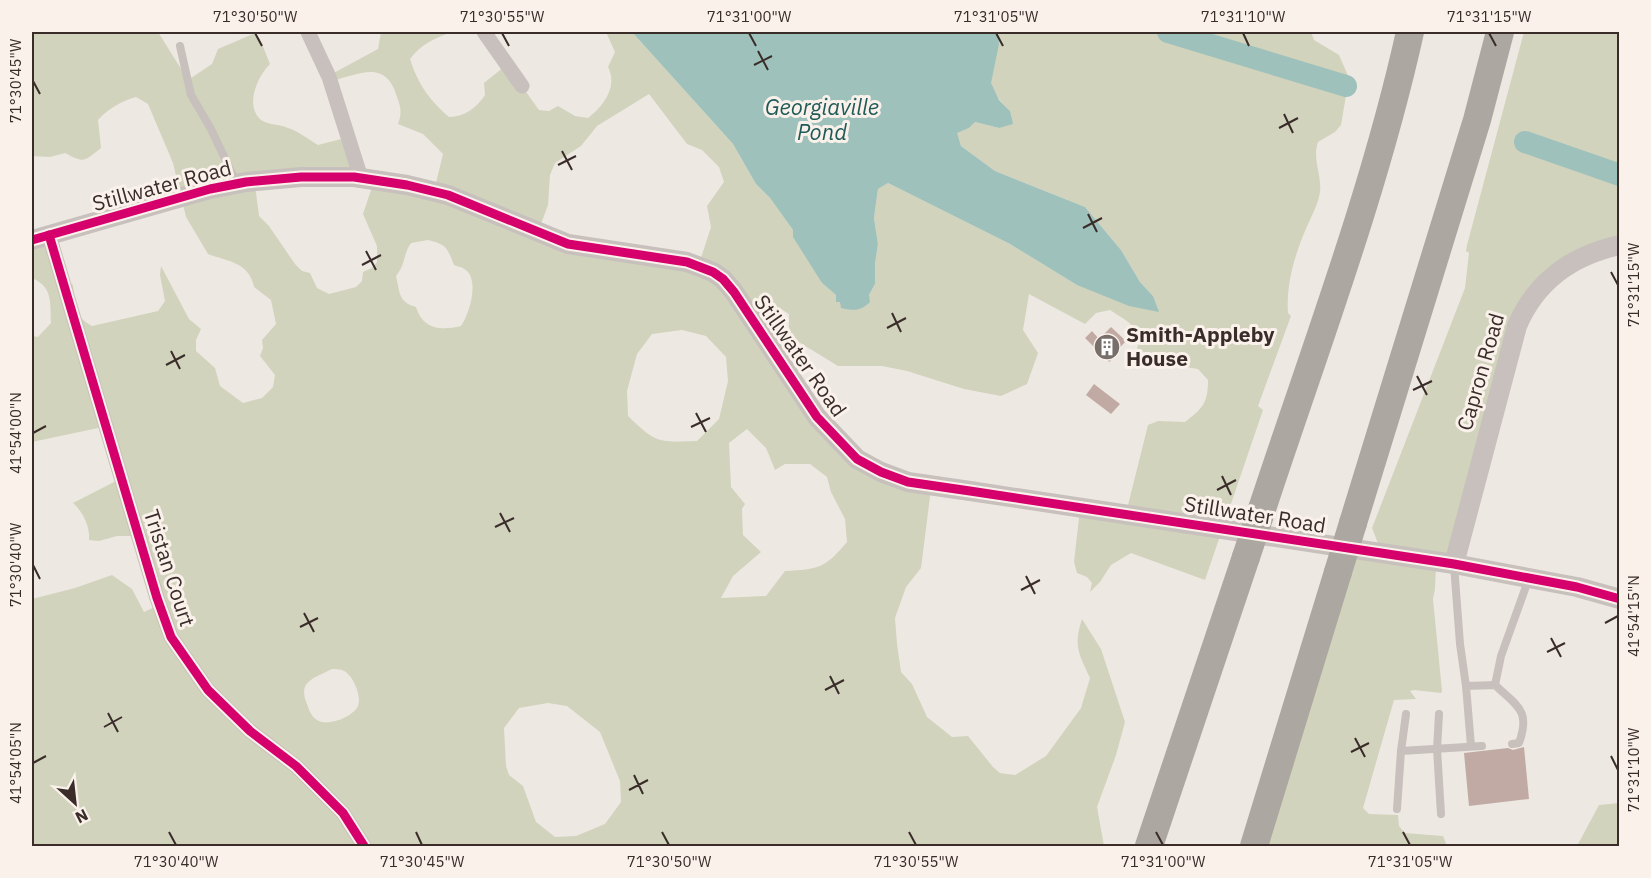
<svg xmlns="http://www.w3.org/2000/svg" width="1651" height="878" font-family="'IBM Plex Sans',sans-serif">
	<style>
		.green { fill: #d1d3bd; fill-rule: evenodd }
		.water { fill: #9fc1bc }
		.lines { fill: none; stroke-linecap: round; stroke-linejoin: round }
		.river { stroke: #9fc1bc; stroke-width: 22 }
		.building { fill: #c2aaa4 }
		.service { stroke: #c7c0bc; stroke-width: 8 }
		.minor { stroke: #c7c0bc; stroke-width: 15 }
		.tertiary { stroke: #c7c0bc; stroke-width: 20 }
		.motorway { stroke: #ada7a2; stroke-width: 28 }
		.motorway-bridge { stroke: #ada7a2; stroke-width: 28 }
		.cycleway-casing { stroke: #faf1eb; stroke-width: 13 }
		.cycleway { stroke: #d6006c; stroke-width: 9 }
		.ticks { fill: none; stroke: #392c29; stroke-width: 2 }
		.labels { text-anchor: middle; stroke-width: 6; stroke-linejoin: round; paint-order: stroke }
		.street-label { font-size: 21px; fill: #392c29; stroke: #faf1eb }
		.poi-label { font-size: 21px; font-weight: bold; fill: #392c29; stroke: #faf1eb; text-anchor: start }
		.water-label { font-size: 22px; font-style: italic; fill: #1e5b58; stroke: #faf1eb }
		.neatline { fill: none; stroke: #392c29; stroke-width: 2 }
		.ticks-label { font-size: 15px; text-anchor: middle; fill: #392c29 }
	</style>
	<rect width="100%" height="100%" fill="#eee8e3"/>
	<g class="green">
		<path d="M32,32H158L188,80L212,64L218,49L253,34L260,39L270,64C258,76 244,105 261,120C268,125 280,124 288,128C298,131 308,139 318,145L345,138L361,175L255,185L259,216L269,226L295,264L302,271L310,273L317,288L329,294L356,287L362,281L363,272L372,268L377,262V246L363,214L372,187L434,191L443,154L423,134L398,124C402,113 401,108 397,97C386,59 360,74 332,81L330,75L378,49L381,32H452C435,38 421,44 410,59C417,83 431,102 449,117C465,117 477,107 485,95L484,83L505,66L509,68L539,110L549,111L558,106L575,116L588,118C604,106 618,86 608,67L615,52L606,32H632L733,144L756,184L770,198L793,230L822,283L836,295H869L875,284V264L878,244L874,218L878,189L888,183L1010,244L1077,285L1153,296L1140,282L1121,250L1085,207L995,171L961,146L956,133L969,128L975,122L999,128L1010,111C1003,104 993,94 991,84C989,75 999,46 998,32H1311L1314,40L1339,55L1349,78L1341,125L1335,132L1318,142C1312,159 1322,175 1320,192C1318,205 1310,219 1305,231C1294,257 1286,286 1288,313L1291,316L1258,406L1263,410L1205,580L1131,553L1111,565L1100,582L1090,592L1092,583L1087,577L1077,573L1074,562L1080,509L1126,513L1148,425L1158,421L1185,422C1203,408 1208,403 1208,380L1198,369L1167,364L1158,353L1136,352C1145,328 1128,322 1110,310L1096,313L1085,324L1029,294L1023,330L1038,353L1027,384L1001,396L964,389L907,371L882,366H838L789,336V314L781,309L756,321L853,450L931,489L921,568L906,587L895,618L897,644L901,672L912,684L927,717L952,737L968,736L993,767L1000,773L1015,775L1046,756L1081,708L1090,678C1079,654 1073,646 1082,619L1101,649L1125,722L1116,755L1097,807L1104,846H32V599L75,588L112,575L132,589L144,612L159,605L138,536H117L99,541L89,540C90,526 83,512 73,503L116,481L103,427L32,442V336L38,337L51,323C50,304 53,288 34,279L32,274V242L43,239L52,269L73,285C75,306 73,315 92,326L158,311L165,301L160,275L161,266L189,319L201,329L196,340V351L215,368L220,386L243,403L262,398L273,387L275,375L260,356L263,348L262,340L276,324L271,300L254,287C249,262 229,262 208,254L186,217L173,163L148,104L136,97C121,101 108,109 98,120L101,148C84,161 85,164 65,153L50,157L32,156ZM649,94L687,144L702,150L719,167L724,182L707,206L711,227L699,264L538,232L548,205L550,175L555,163L581,146L597,126ZM428,240C447,245 447,247 454,265C459,267 463,267 467,271C479,283 469,314 461,326C440,331 423,329 416,307C398,302 400,292 396,276C406,264 403,254 411,243ZM682,330L706,336L726,357L728,381L719,419L697,441C658,442 657,444 628,416L627,391L637,354L652,334ZM747,429L766,448L775,470L785,464H810L827,477L831,492L845,519L847,542C824,569 819,569 785,571L766,596L721,598L733,576L761,552L743,535L742,509L745,504L731,487L729,443ZM332,669C335,669 339,669 342,670C352,673 362,695 358,706C353,717 327,727 317,720C311,716 309,710 307,704C297,681 315,678 332,669ZM548,703L567,706L600,732L620,781L621,802L605,824L576,836L555,837L536,822L523,786L509,775L506,766L504,728L519,708Z"/>
		<polygon points="1524,32 1619,32 1619,247 1592,256 1534,298 1447,559 1436,566 1435,589 1433,599 1442,691 1441,693 1414,690 1410,691 1416,699 1394,700 1363,808 1369,814 1398,815 1399,826 1405,833 1443,836 1447,846 1457,846 1264,846 1346,552 1381,551 1372,528 1465,288 1469,253 1466,251 1467,245"/>
		<polygon points="1619,803 1619,846 1577,846 1599,805"/>
	</g>
	<path class="water" d="M632,32H998L999,44L991,83L999,100L1010,111L1013,124L999,128L975,122L969,128L957,133L961,146L995,171L1085,207L1121,250L1140,282L1153,296L1159,312L1129,306L1077,285L1010,244L888,183L878,189L874,218L878,244L875,264V284L869,295L870,302C861,311 854,311 841,308L840,302H836V295L822,283L793,237V230L770,198L756,184L733,144Z"/>
	<g class="lines">
		<g class="river">
			<polyline points="1168,32 1346,86"/>
			<polyline points="1525,142 1620,175"/>
		</g>
	</g>
	<g class="building">
		<polygon points="1111,327 1126,341 1114,354 1116,356 1109,362 1085,338 1092,331 1099,339"/>
		<polygon points="1094,384 1120,404 1111,414 1086,395"/>
		<polygon points="1524,747 1529,799 1469,806 1464,753 1508,748 1513,750"/>
	</g>
	<g class="lines">
		<g class="service">
			<polyline points="180,46 191,95 211,129 236,182"/>
			<polyline points="1454,565 1460,644 1466,686"/>
			<polyline points="1495,685 1501,656 1529,578"/>
			<polyline points="1439,714 1437,749 1441,814"/>
			<path d="M1471,746L1466,686L1495,685C1517,706 1531,710 1519,743L1512,744"/>
			<polyline points="1401,751 1406,714"/>
			<polyline points="1397,809 1401,751 1482,746"/>
		</g>
		<g class="minor">
			<polyline points="308,32 329,77 361,178"/>
			<polyline points="484,32 522,86"/>
			<polyline points="49,235 157,598 171,637 208,690 250,731 296,766 343,813 364,846"/>
		</g>
		<g class="tertiary">
			<polyline points="32,240 210,189 246,182 301,177 354,177 407,185 448,195 568,244 687,262 713,272 723,279 734,292 817,417 857,459 881,472 908,482 970,491 1454,564 1577,587 1620,599"/>
			<path d="M1454,564L1517,326C1536,281 1573,255 1620,245"/>
		</g>
		<g class="motorway">
			<path d="M1262,509C1314,351 1374,194 1410,32"/>
			<polyline points="1353,523 1477,120 1500,32"/>
			<polyline points="1149,846 1246,557"/>
			<polyline points="1254,846 1338,572"/>
		</g>
		<g class="motorway-bridge">
			<polyline points="1246,557 1262,509"/>
			<polyline points="1338,572 1353,523"/>
		</g>
		<defs>
			<g id="cycleway">
				<polyline points="49,235 157,598 171,637 208,690 250,731 296,766 343,813 364,846"/>
				<polyline points="32,240 210,189 246,182 301,177 354,177 407,185 448,195 568,244 687,262 713,272 723,279 734,292 817,417 857,459 881,472 908,482 970,491 1454,564 1577,587 1620,599"/>
			</g>
		</defs>
		<use href="#cycleway" class="cycleway-casing"/>
		<use href="#cycleway" class="cycleway"/>
	</g>
	<path class="ticks" d="M255,33L262,46M502,33L509,46M749,33L756,46M996,33L1003,46M1243,33L1249,46M1489,33L1496,46M758,51L768,70M754,65L772,56M33,81L40,94M1284,114L1293,133M1279,128L1298,118M562,151L572,170M558,165L576,156M1088,214L1097,232M1083,228L1102,218M366,251L376,270M362,265L381,255M1611,272L1618,285M892,313L901,332M887,328L906,318M171,351L180,369M166,365L185,355M1417,376L1427,395M1413,390L1432,381M696,413L706,432M691,427L710,418M33,433L46,426M1222,476L1231,495M1217,490L1236,480M500,513L510,532M495,527L514,518M33,565L40,579M1026,576L1035,594M1021,590L1040,580M304,613L314,632M1605,623L1618,616M300,627L318,618M1551,638L1561,657M1547,652L1565,643M830,676L839,694M825,690L844,680M108,713L118,732M104,727L122,717M1355,738L1365,757M1351,752L1369,743M1611,756L1618,770M33,763L46,756M634,775L643,794M629,790L648,780M169,832L176,845M416,832L422,845M662,832L669,845M909,832L916,845M1156,832L1163,845M1403,832L1410,845"/>
	<defs>
		<symbol id="building-disc" viewBox="-11 -11 22 22"><circle r="9.5" fill="#786e6a" stroke="#faf1eb"/><path d="M-4-6H4V6H1V3H-1V6H-4ZM-2.5-4.3h1.7v1.8h-1.7ZM.8-4.3h1.7v1.8H.8ZM-2.5-1h1.7V.8h-1.7ZM.8-1h1.7V.8H.8Z" fill="#fff"/></symbol>
	</defs>
	<g fill-rule="evenodd">
		<use href="#building-disc" x="1092" y="332" width="30" height="30"/>
	</g>
	<g class="labels">
		<g class="street-label">
			<text transform="translate(162 186) rotate(-15)" y="7">Stillwater Road</text>
			<text transform="translate(800 356) rotate(55)" y="7">Stillwater Road</text>
			<text transform="translate(1481 372) rotate(-74)" y="7">Capron Road</text>
			<text transform="translate(1255 515) rotate(9)" y="7">Stillwater Road</text>
			<text transform="translate(169 568) rotate(72)" y="7">Tristan Court</text>
		</g>
		<g class="poi-label">
			<text x="1126" y="342">Smith-Appleby<tspan x="1126" dy="24">House</tspan></text>
		</g>
		<g class="water-label">
			<text x="822" y="115">Georgiaville<tspan x="822" dy="25">Pond</tspan></text>
		</g>
	</g>
	<rect width="1651" height="878" fill="none" stroke="#faf1eb" stroke-width="66"/>
	<g transform="translate(75 803) rotate(153)" stroke="#faf1eb" stroke-width="4.5" paint-order="stroke">
	<path d="M0-4.5L10 22L0 15L-10 22Z" fill="#392c29"/>
	<text y="-9" font-size="16" font-weight="bold" text-anchor="middle" fill="#392c29">N</text>
	</g>
	<rect x="33" y="33" width="1585" height="812" class="neatline"/>
	<g class="ticks-label">
		<text x="255" y="22">71°30'50"W</text>
		<text x="502" y="22">71°30'55"W</text>
		<text x="749" y="22">71°31'00"W</text>
		<text x="996" y="22">71°31'05"W</text>
		<text x="1243" y="22">71°31'10"W</text>
		<text x="1489" y="22">71°31'15"W</text>
		<text transform="translate(16 81) rotate(-90)" y="5">71°30'45"W</text>
		<text transform="translate(1634 285) rotate(-90)" y="5">71°31'15"W</text>
		<text transform="translate(16 433) rotate(-90)" y="5">41°54'00"N</text>
		<text transform="translate(16 565) rotate(-90)" y="5">71°30'40"W</text>
		<text transform="translate(1634 616) rotate(-90)" y="5">41°54'15"N</text>
		<text transform="translate(16 763) rotate(-90)" y="5">41°54'05"N</text>
		<text transform="translate(1634 770) rotate(-90)" y="5">71°31'10"W</text>
		<text x="176" y="867">71°30'40"W</text>
		<text x="422" y="867">71°30'45"W</text>
		<text x="669" y="867">71°30'50"W</text>
		<text x="916" y="867">71°30'55"W</text>
		<text x="1163" y="867">71°31'00"W</text>
		<text x="1410" y="867">71°31'05"W</text>
	</g>
</svg>
